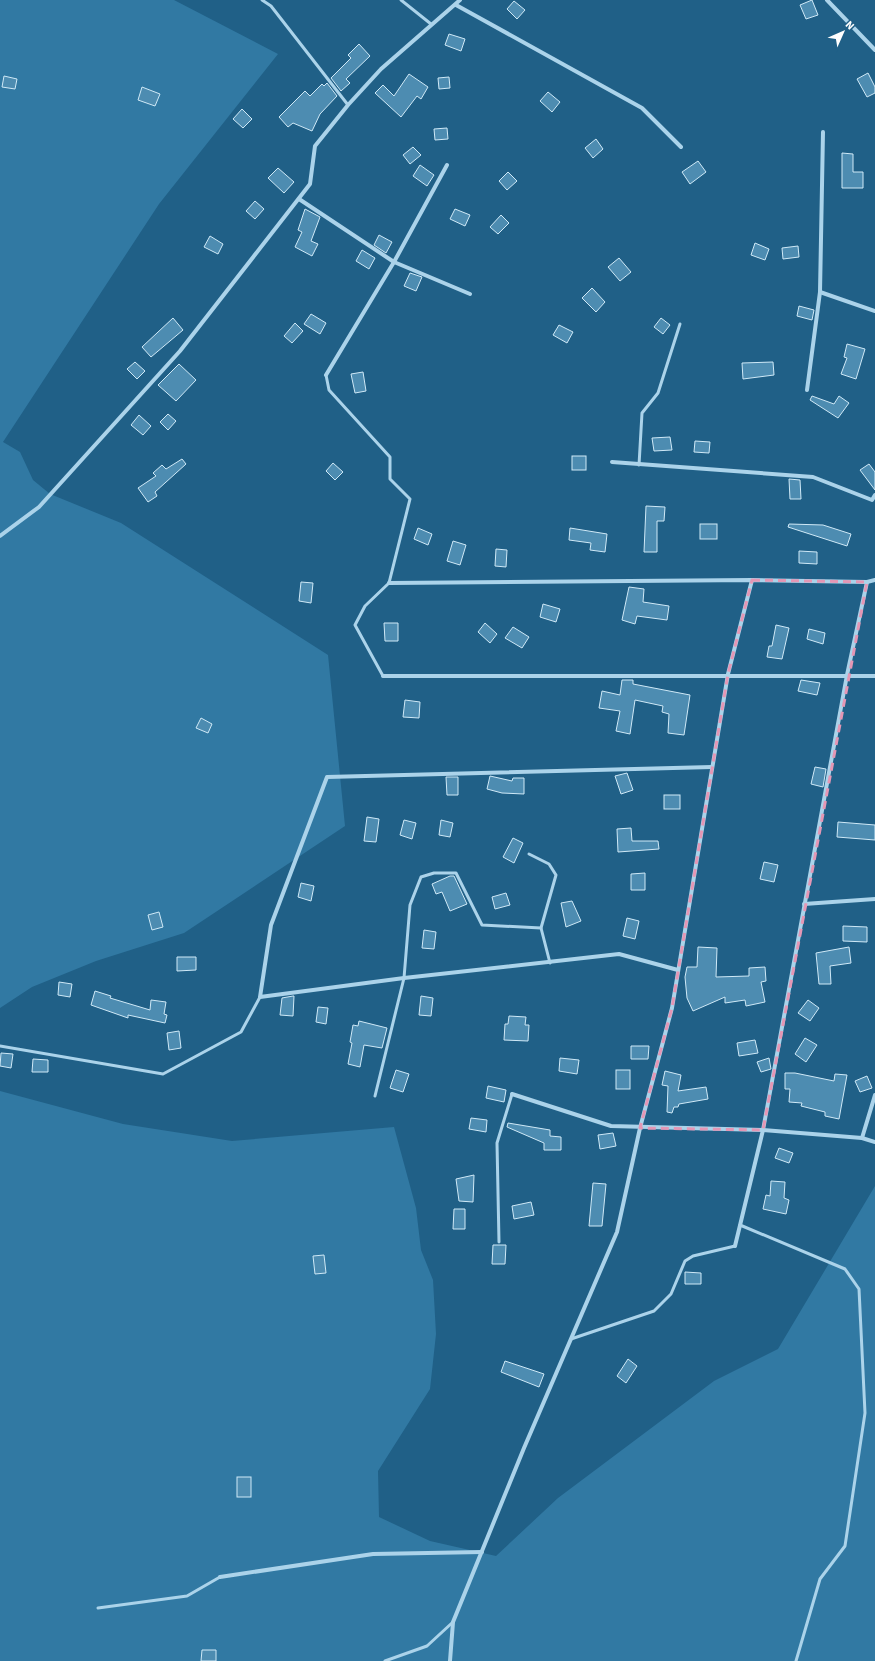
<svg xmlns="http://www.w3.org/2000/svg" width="875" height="1661" font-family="'Source Sans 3',sans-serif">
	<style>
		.green { fill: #3179a3 }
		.building { fill: #4d8cb1; stroke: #cfe9f7 }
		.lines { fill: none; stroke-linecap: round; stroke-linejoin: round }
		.lane { stroke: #abd3ea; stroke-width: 3 }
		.street { stroke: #abd3ea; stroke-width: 4 }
		.marked { fill: none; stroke: #e497b5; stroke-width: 3; stroke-dasharray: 8 5; stroke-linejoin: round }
	</style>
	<rect width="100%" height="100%" fill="#206087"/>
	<g class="green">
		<polygon points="0,0 174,0 278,54 159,204 3,442 20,452 33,480 50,494 121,523 328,655 345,826 184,933 96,961 32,987 0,1008"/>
		<polygon points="0,1091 123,1124 232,1141 394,1127 416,1208 421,1250 433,1280 436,1334 430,1389 378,1471 379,1517 430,1541 496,1556 558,1498 714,1381 778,1349 875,1186 875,1661 0,1661"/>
	</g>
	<g class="building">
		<polygon points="812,0 818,15 806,19 800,5"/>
		<polygon points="514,1 525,10 517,19 507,9"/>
		<polygon points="449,34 465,39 461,51 445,45"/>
		<polygon points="359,44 370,56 346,79 350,83 341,91 331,78 351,58 348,55"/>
		<polygon points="868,73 875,87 875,93 867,97 857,79"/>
		<polygon points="409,74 428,87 421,99 417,96 401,117 375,93 383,85 394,96"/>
		<polygon points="4,76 17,79 15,89 2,87"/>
		<polygon points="449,77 450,88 439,89 438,78"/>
		<polygon points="327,83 337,96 320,114 312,131 293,123 288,127 279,117 305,91 310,96 322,84 324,86"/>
		<polygon points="142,87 160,94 155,106 138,100"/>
		<polygon points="548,92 560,102 552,112 540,101"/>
		<polygon points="242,109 252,119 243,128 233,119"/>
		<polygon points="447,128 448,139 435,140 434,129"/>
		<polygon points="596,139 603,149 593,158 585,148"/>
		<polygon points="413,147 421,155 410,164 403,155"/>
		<polygon points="842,153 853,154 853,172 863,172 863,188 842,188"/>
		<polygon points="698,161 706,172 690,184 682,172"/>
		<polygon points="420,165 434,175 427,186 413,176"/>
		<polygon points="278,168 294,182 284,193 268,178"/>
		<polygon points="508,172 517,181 507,190 499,181"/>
		<polygon points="255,201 264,209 255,219 246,211"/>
		<polygon points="305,209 320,217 311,241 318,244 312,256 295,247 302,232 298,230"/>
		<polygon points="455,209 470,215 465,226 450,219"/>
		<polygon points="501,215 509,223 498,234 490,227"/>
		<polygon points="379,235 392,242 386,253 374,245"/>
		<polygon points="210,236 223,244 218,254 204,247"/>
		<polygon points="755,243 769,249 765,260 751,255"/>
		<polygon points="798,246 799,257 783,259 782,248"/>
		<polygon points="362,250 375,258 369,269 356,261"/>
		<polygon points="619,258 631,272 620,281 608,267"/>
		<polygon points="410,273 422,277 416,291 404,286"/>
		<polygon points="592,288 605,302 596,312 582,298"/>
		<polygon points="799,306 814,310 812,320 797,316"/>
		<polygon points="311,314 326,323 320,334 304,324"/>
		<polygon points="173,318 183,330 151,357 142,347"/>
		<polygon points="661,318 670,325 663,334 654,327"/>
		<polygon points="295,323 303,331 292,343 284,336"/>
		<polygon points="559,325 573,332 567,343 553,335"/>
		<polygon points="847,344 865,349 856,379 841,374 847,358 844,357"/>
		<polygon points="135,362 145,371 137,379 127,369"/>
		<polygon points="773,362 774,375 743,379 742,363"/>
		<polygon points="179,364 196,380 176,401 158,385"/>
		<polygon points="363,372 366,391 355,393 351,374"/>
		<polygon points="812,396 834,404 839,396 849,403 838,418 810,400"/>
		<polygon points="168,414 176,421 168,430 160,422"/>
		<polygon points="139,415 151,426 143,435 131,425"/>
		<polygon points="670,437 672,450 654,451 652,438"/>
		<polygon points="695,441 710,442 709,453 694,452"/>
		<rect x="572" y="456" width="14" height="14"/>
		<polygon points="182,459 186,464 155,492 157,496 148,502 138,488 156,476 153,473 162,465 166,469"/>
		<polygon points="333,463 343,472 335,480 326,471"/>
		<polygon points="869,464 875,472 875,490 860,470"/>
		<polygon points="789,479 800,480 801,499 790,499"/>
		<polygon points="646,506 665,507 664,521 657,521 657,552 644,552"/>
		<rect x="700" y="524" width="17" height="15"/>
		<polygon points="789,524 823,525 851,534 847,546 788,527"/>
		<polygon points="418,528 432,534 428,545 414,539"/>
		<polygon points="570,528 607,534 605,552 590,550 591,543 569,540"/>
		<polygon points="453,541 466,545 460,565 447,561"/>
		<polygon points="496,549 507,550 506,567 495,566"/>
		<polygon points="799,551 817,552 817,564 799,563"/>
		<polygon points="301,582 313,583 311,603 299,601"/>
		<polygon points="629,587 644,589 643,602 669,606 667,620 637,616 635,624 622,620"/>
		<polygon points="543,604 560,609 556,622 540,617"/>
		<polygon points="384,623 398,623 398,641 385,641"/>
		<polygon points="485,623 497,634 490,643 478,632"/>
		<polygon points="776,625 789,628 782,659 767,657 769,646 772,646"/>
		<polygon points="513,627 529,637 522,648 505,638"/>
		<polygon points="809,629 825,633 823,644 807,639"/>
		<polygon points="622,680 633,680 633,684 690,695 684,735 668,733 669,714 662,712 663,706 635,700 630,734 616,731 620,711 599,708 602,691 620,695"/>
		<polygon points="801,680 820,683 817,695 798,691"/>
		<polygon points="405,700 420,702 419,718 403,717"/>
		<polygon points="201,718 212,724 208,733 196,728"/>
		<polygon points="815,767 826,769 823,787 811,784"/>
		<polygon points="627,773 633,790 621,794 615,776"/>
		<polygon points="490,776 512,781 513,778 524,778 524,794 502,793 487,789"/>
		<polygon points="446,777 458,777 458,795 447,795"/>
		<rect x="664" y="795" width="16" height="14"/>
		<polygon points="367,817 379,819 376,842 364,841"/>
		<polygon points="404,820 416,823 412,839 400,835"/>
		<polygon points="441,820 453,823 450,837 439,835"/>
		<polygon points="838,822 875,825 875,840 837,837"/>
		<polygon points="631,828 632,841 658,841 659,849 618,852 617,829"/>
		<polygon points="513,838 523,843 514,863 503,857"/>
		<polygon points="764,862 778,865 774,882 760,879"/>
		<polygon points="645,873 645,890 631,890 631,874"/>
		<polygon points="450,876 454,876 467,904 450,911 442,892 436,894 432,884"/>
		<polygon points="301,883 314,886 311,901 298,897"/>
		<polygon points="506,893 510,905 495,909 492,897"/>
		<polygon points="572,901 581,921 566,927 561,903"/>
		<polygon points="159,912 163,927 152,930 148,915"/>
		<polygon points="627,918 639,921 635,939 623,936"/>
		<polygon points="843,926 867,927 867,942 843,941"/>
		<polygon points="424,930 436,932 434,949 422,948"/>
		<polygon points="698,947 717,948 716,977 749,976 749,968 765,967 766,981 761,982 765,1002 746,1006 745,1000 725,1003 725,997 693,1011 687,998 685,977 687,967 697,967"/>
		<polygon points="849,947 851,963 830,966 831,984 819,984 816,953"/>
		<polygon points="177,957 196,957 196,970 177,971"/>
		<polygon points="59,982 72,984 70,997 58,995"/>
		<polygon points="95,991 111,996 110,998 150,1010 151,1000 166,1002 164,1014 167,1015 165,1023 128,1015 128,1018 91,1005"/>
		<polygon points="293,996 294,996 293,1016 280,1015 282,998"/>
		<polygon points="421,996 433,998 431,1016 419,1015"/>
		<polygon points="808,1000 819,1008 810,1021 798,1013"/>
		<polygon points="318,1007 328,1008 326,1024 316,1022"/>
		<polygon points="509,1016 526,1017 525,1025 529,1025 528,1041 504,1040 505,1024 508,1024"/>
		<polygon points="359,1021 387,1028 382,1048 364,1045 360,1067 348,1064 352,1043 350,1042 353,1025 358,1026"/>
		<polygon points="179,1031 181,1048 169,1050 167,1033"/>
		<polygon points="805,1038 817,1045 806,1062 795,1054"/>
		<polygon points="755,1040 758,1053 739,1056 737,1043"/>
		<polygon points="631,1046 649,1046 648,1059 631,1059"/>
		<polygon points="1,1053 13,1054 11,1068 0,1066"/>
		<polygon points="560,1058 579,1060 577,1074 559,1071"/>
		<polygon points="769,1058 771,1069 761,1072 757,1062"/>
		<polygon points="33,1059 48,1060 48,1072 32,1072"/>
		<polygon points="396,1070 409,1074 403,1092 390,1088"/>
		<rect x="616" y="1070" width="14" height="19"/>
		<polygon points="665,1071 681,1075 678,1091 706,1087 708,1099 679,1104 678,1107 674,1107 672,1113 667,1112 668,1086 662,1085"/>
		<polygon points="785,1073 795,1073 834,1081 835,1074 847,1075 839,1119 825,1116 825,1112 801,1106 802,1103 789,1102 790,1089 785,1089"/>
		<polygon points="867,1076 872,1088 860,1092 855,1081"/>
		<polygon points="488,1086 506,1090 504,1102 486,1098"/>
		<polygon points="471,1118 487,1120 486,1132 469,1129"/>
		<polygon points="508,1123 550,1130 550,1136 561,1137 561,1150 544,1150 544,1143 507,1127"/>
		<polygon points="613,1133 616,1146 600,1149 598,1135"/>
		<polygon points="779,1148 793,1153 789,1163 775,1158"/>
		<polygon points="474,1175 473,1202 459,1201 456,1179"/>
		<polygon points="771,1181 785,1182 784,1198 789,1200 786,1214 763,1209 766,1195 770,1196"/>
		<polygon points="593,1183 606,1184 602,1226 589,1226"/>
		<polygon points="531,1202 534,1215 514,1219 512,1206"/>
		<polygon points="454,1209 465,1209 465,1229 453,1229"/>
		<polygon points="493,1245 506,1245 505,1264 492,1264"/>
		<polygon points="324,1255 326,1273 315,1274 313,1256"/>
		<polygon points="685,1272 701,1273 701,1284 685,1284"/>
		<polygon points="628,1359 637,1366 626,1383 617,1376"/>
		<polygon points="505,1361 544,1374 539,1387 501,1372"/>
		<rect x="237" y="1477" width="14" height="20"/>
		<polygon points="202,1650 216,1650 216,1661 201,1661"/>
	</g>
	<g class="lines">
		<g class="lane">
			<polyline points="262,0 271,6 348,105"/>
			<polyline points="401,0 431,24"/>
			<polyline points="326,375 329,390 390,457 390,479 410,499 389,583 365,606 355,625 383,676"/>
			<polyline points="639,465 642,413 658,393 680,324"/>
			<polyline points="529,854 549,864 556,875 541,928"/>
			<polyline points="0,1046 163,1074 241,1032 260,997"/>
			<polyline points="375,1096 404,978 410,905 421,877 434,873 456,873 482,925 541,928 550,963"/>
			<polyline points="740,1225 845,1269 859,1289 865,1413 845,1546 820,1579 796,1661"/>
			<polyline points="499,1242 497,1143 512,1094"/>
			<polyline points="571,1339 654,1311 671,1294 685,1261 693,1256 735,1246"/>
			<polyline points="98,1608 187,1596 220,1577"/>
			<polyline points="385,1661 427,1646 453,1622"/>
		</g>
		<g class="street">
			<polyline points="827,0 875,50"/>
			<polyline points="456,5 642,108 681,147"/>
			<polyline points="299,199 394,262 470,294"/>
			<polyline points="820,292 875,311"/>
			<polyline points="326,375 394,262 447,165"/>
			<polyline points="807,390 820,292 823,132"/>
			<polyline points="612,462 813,477 872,500 875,495"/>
			<polyline points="0,536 39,507 180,351 310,184 315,146 348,105 381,69 460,0"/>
			<polyline points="389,583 752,580 867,582 875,580"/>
			<polyline points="383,676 875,676"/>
			<polyline points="804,904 875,899"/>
			<polyline points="678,970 619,954 404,978 260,997 271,925 327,777 712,767"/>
			<polyline points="512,1094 611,1126 763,1130 862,1138 875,1142"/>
			<polyline points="862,1138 875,1095"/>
			<polyline points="735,1246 763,1130 847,675 867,582"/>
			<polyline points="220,1577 373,1554 482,1552"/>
			<polyline points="450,1661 453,1622 524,1448 617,1232 640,1128 672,1008 728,674 752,580"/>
		</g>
	</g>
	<path class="marked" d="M752,580L867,582L763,1130L640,1128L672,1008L728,674Z"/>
	<g transform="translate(843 32) rotate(45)" stroke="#206087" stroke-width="3" paint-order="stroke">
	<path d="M0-3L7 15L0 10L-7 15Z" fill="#ffffff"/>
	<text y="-6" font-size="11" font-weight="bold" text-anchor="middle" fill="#ffffff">N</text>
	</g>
</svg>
